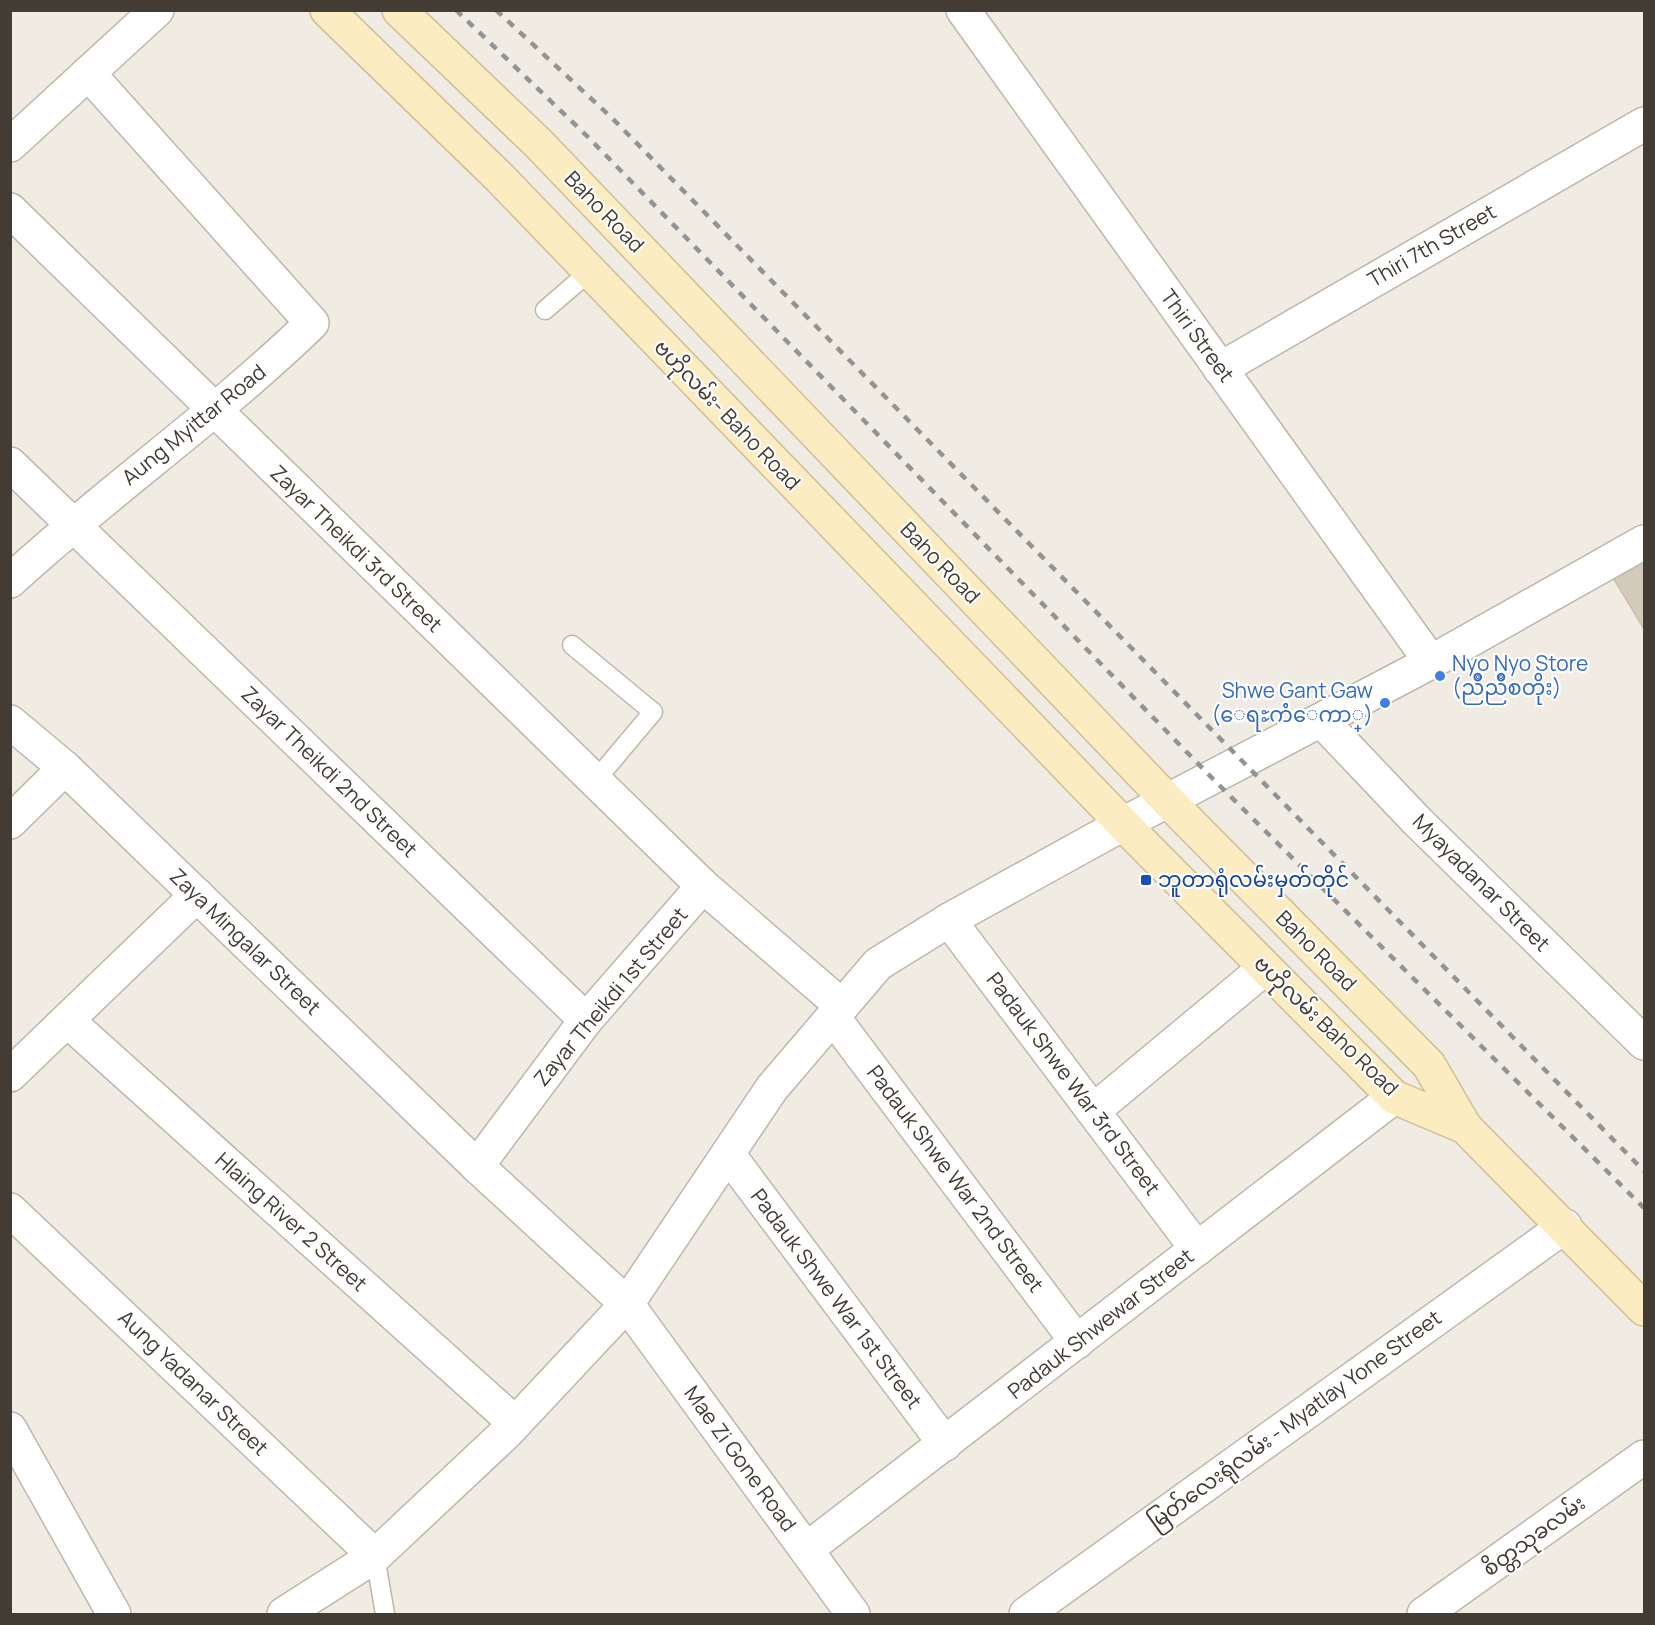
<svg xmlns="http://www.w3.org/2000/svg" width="1655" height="1625" font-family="Manrope,'Noto Sans Myanmar',sans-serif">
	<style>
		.building { fill: #d4cabc; stroke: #ccbfad; stroke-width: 1.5 }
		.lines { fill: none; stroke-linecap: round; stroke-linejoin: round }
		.service-casing { stroke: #beb6aa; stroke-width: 21 }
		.minor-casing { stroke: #beb6aa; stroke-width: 36 }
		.secondary-casing { stroke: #cfbe95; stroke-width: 36 }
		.service { stroke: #fff; stroke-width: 18 }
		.minor { stroke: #fff; stroke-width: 33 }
		.secondary { stroke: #fbecc2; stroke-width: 33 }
		.rail { stroke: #939393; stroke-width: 4.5; stroke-dasharray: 8 8; stroke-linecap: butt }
		.shop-dot { fill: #3f7fe0; stroke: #fff; stroke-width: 2 }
		.transit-dot { fill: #1a4fb4; stroke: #fff; stroke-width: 2 }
		.labels { text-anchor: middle; stroke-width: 4.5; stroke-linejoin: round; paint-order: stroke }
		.street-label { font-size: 21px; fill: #423c34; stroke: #fff }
		.shop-label { font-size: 21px; fill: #366cbe; stroke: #fff; text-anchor: start }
		.transit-label { font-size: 21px; fill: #164399; stroke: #fff; text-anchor: start }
	</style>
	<rect width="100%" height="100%" fill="#f1ece3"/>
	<polygon class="building" points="1644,559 1644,629 1612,576"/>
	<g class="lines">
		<defs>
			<g id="service">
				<polyline points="545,310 589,272"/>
				<polyline points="572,645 653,712 595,781"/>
				<polyline points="375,1556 385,1614"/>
			</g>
			<g id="minor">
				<polyline points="963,10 1431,662"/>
				<polyline points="10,145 157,10"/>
				<polyline points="10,210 703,886 842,1006"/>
				<polyline points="1220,369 1644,124"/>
				<polyline points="10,464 586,1020"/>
				<path d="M10,581C108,491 217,415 312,323L88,73"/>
				<polyline points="1321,720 1417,821 1644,1043"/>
				<polyline points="10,722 65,768 477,1166 627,1304 853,1614"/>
				<polyline points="10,822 65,768"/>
				<polyline points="949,920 1197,1249"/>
				<polyline points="833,1017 1077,1342"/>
				<polyline points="68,1021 515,1423"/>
				<polyline points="10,1075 197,895"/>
				<polyline points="1093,1111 1265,968"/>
				<polyline points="728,1154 945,1444"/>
				<polyline points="477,1166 586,1020 703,886"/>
				<polyline points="10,1210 375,1556"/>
				<polyline points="10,1429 114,1614"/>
				<polyline points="807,1549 1394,1097"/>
				<polyline points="284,1614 375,1556 507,1432 627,1304 772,1088 878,964 949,920 1123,824 1431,662 1644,542"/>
				<polyline points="1026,1614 1565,1226"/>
				<polyline points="1424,1614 1644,1457"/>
			</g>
			<g id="secondary">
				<polyline points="327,10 500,178 1123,824 1394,1097 1465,1127 1644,1309"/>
				<polyline points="399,10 539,144 1168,801 1429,1065 1465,1127"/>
			</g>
		</defs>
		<use href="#service" class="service-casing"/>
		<use href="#minor" class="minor-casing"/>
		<use href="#secondary" class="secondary-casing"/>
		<use href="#service" class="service"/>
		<use href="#minor" class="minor"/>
		<use href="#secondary" class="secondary"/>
		<g class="rail">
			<polyline points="456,10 588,137 1212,778 1644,1208"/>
			<polyline points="496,10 613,119 1644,1171"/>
		</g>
	</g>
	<g class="shop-dot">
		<circle cx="1440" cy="676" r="6"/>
		<circle cx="1385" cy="703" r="6"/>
	</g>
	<rect class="transit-dot" x="1140" y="874" width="12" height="12" rx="3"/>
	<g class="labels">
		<g class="street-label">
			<text transform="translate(604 212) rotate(46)" y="7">Baho Road</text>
			<text transform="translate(1432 246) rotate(-30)" y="7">Thiri 7th Street</text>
			<text transform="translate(1197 336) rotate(54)" y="7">Thiri Street</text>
			<text transform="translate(727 415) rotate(46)" y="7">ဗဟိုလမ်း- Baho Road</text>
			<text transform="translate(194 425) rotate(-39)" y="7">Aung Myittar Road</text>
			<text transform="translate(356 549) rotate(44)" y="7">Zayar Theikdi 3rd Street</text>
			<text transform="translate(940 563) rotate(46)" y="7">Baho Road</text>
			<text transform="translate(329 772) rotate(44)" y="7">Zayar Theikdi 2nd Street</text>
			<text transform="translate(1481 883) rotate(45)" y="7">Myayadanar Street</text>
			<text transform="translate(245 942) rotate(44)" y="7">Zaya Mingalar Street</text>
			<text transform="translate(1316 951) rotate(45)" y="7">Baho Road</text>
			<text transform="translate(611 997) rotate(-50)" y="7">Zayar Theikdi 1st Street</text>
			<text transform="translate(1326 1026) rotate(44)" y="7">ဗဟိုလမ်း Baho Road</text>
			<text transform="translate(1073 1084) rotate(53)" y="7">Padauk Shwe War 3rd Street</text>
			<text transform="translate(955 1179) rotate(53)" y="7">Padauk Shwe War 2nd Street</text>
			<text transform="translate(291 1222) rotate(42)" y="7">Hlaing River 2 Street</text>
			<text transform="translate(836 1299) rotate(53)" y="7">Padauk Shwe War 1st Street</text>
			<text transform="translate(1101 1324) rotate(-38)" y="7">Padauk Shwewar Street</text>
			<text transform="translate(193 1383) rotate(44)" y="7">Aung Yadanar Street</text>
			<text transform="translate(1295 1420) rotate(-36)" y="7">မြတ်လေးရုံလမ်း - Myatlay Yone Street</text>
			<text transform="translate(740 1459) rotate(54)" y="7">Mae Zi Gone Road</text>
			<text transform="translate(1534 1536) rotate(-36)" y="7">စိတ္တသုခလမ်း</text>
		</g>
		<g class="shop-label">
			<text x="1452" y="671">Nyo Nyo Store<tspan x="1452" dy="24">(ညိဳညိဳစတိုး)</tspan></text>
			<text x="1373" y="698" text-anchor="end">Shwe Gant Gaw<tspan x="1373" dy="24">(ေရႊကံံေကာ္)</tspan></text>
		</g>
		<g class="transit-label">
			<text x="1158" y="887">ဘူတာရုံလမ်းမှတ်တိုင်</text>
		</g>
	</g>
	<rect width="1655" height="1625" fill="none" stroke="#423c34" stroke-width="24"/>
</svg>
